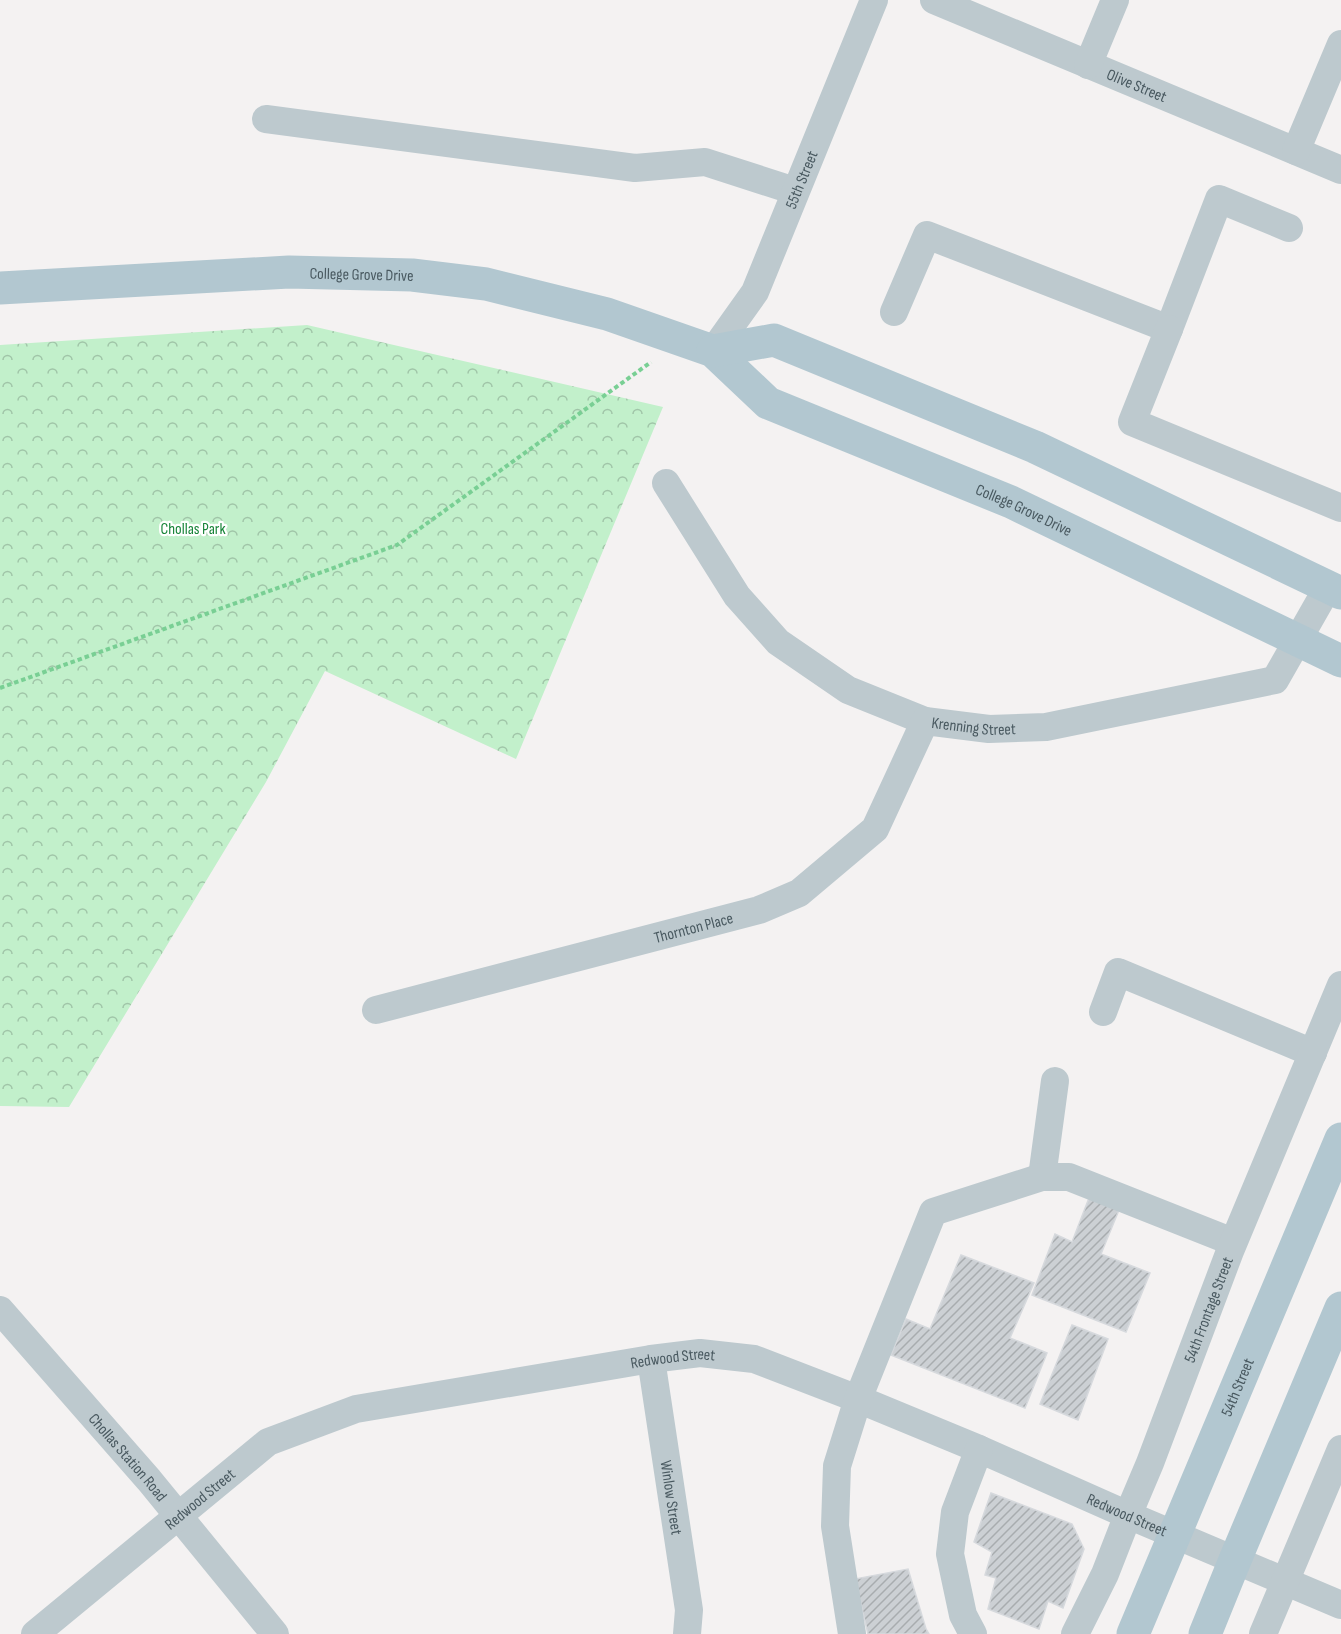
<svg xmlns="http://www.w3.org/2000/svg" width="1341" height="1634" font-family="'Sofia Sans Condensed',sans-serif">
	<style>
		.park { fill: url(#park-crowns) }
		.building { fill: url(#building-hatch); stroke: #d6d9dd; stroke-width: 1.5 }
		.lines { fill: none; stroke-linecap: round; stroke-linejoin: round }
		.path { stroke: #79cf94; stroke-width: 4; stroke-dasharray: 4.5 3; stroke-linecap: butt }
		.minor { stroke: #bdc9ce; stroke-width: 28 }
		.major { stroke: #b2c7d0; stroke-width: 33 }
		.labels { text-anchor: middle; stroke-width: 4.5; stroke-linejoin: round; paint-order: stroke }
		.street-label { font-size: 16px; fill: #495960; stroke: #fff }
		.park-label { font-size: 16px; fill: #178438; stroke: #fff }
	</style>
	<defs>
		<pattern id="park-crowns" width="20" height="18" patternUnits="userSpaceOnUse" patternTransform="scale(1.5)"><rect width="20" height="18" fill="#c2f0cb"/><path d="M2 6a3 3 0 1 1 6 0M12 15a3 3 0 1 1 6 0" fill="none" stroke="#a0c5a8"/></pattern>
		<pattern id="building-hatch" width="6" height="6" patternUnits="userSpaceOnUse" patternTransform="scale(1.5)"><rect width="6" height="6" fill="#ccd0d4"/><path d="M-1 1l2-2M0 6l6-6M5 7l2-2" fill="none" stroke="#a8acaf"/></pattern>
	</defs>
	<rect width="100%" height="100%" fill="#f4f2f2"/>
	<polygon class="park" points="307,325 663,407 516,759 325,671 266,782 69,1107 0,1106 0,345"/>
	<g class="building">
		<polygon points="1089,1198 1119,1210 1101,1254 1150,1273 1126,1332 1032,1295 1055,1234 1072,1242"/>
		<polygon points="961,1255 1034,1283 1010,1338 1047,1353 1025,1408 891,1355 906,1319 930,1329"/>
		<polygon points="1072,1325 1108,1339 1078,1420 1040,1404"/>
		<polygon points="991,1493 1072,1524 1084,1549 1063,1608 1048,1601 1039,1629 988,1609 996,1578 985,1575 992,1552 974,1542"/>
		<polygon points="908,1569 926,1629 929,1634 868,1634 855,1579"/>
	</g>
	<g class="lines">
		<polyline class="path" points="0,688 397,545 651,362"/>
		<g class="minor">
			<path id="s1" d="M934,0L1341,170"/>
			<polyline points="1088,65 1115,0"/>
			<polyline points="266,119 635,168 705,162 795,191"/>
			<polyline points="1296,151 1341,44"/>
			<polyline points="894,312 927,235 1169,329 1219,199 1289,228"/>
			<polyline points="1169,329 1132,422 1341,508"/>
			<path id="s2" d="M713,351L755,292L874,0"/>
			<path id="s3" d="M666,483L737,596L778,642L848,690L925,721L989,729L1046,727L1275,680L1328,587"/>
			<path id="s4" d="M376,1010L759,910L799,893L875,829L925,721"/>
			<polyline points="1103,1012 1118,972 1313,1053"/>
			<polyline points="1042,1177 1055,1081"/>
			<path id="s5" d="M0,1310L149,1480L275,1634"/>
			<path id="s6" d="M651,1359L689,1610L687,1634"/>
			<path id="s7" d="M35,1634L268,1442L356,1409L651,1359L700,1353L754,1359L858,1399L979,1449L1128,1515L1341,1605"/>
			<polyline points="852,1634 835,1526 837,1466 858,1399 933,1212 1042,1177 1069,1177 1233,1242"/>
			<polyline points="973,1634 963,1615 950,1554 955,1512 979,1449"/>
			<path id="s8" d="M1075,1634L1105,1574L1128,1515L1150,1463L1230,1251L1341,985"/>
			<polyline points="1263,1634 1341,1449"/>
		</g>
		<g class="major">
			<path id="s9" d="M0,288L289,272L412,275L486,284L607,314L713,351L768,403L1011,502L1341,661"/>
			<polyline points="713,351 774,340 1035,447 1341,593"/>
			<path id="s10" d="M1133,1634L1341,1139"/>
			<polyline points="1205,1634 1235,1560 1341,1308"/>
		</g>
	</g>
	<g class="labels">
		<g class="street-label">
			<text dy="6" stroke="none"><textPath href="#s1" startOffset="220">Olive Street</textPath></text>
			<text dy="6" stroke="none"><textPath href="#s2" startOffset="194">55th Street</textPath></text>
			<text dy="6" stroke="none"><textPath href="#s9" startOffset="362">College Grove Drive</textPath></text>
			<text dy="6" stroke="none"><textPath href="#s9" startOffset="1077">College Grove Drive</textPath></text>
			<text dy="6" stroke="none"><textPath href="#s3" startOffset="412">Krenning Street</textPath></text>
			<text dy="6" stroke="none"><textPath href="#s4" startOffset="328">Thornton Place</textPath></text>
			<text dy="6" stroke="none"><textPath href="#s8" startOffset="351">54th Frontage Street</textPath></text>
			<text dy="6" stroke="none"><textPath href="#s7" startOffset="717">Redwood Street</textPath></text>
			<text dy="6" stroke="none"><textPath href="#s10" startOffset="268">54th Street</textPath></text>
			<text dy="6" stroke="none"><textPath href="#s5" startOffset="195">Chollas Station Road</textPath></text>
			<text dy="6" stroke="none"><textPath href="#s6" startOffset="140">Winlow Street</textPath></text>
			<text dy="6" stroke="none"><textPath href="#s7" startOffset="213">Redwood Street</textPath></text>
			<text dy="6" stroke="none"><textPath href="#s7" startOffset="1203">Redwood Street</textPath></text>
		</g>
		<g class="park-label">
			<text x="193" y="534">Chollas Park</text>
		</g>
	</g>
</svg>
